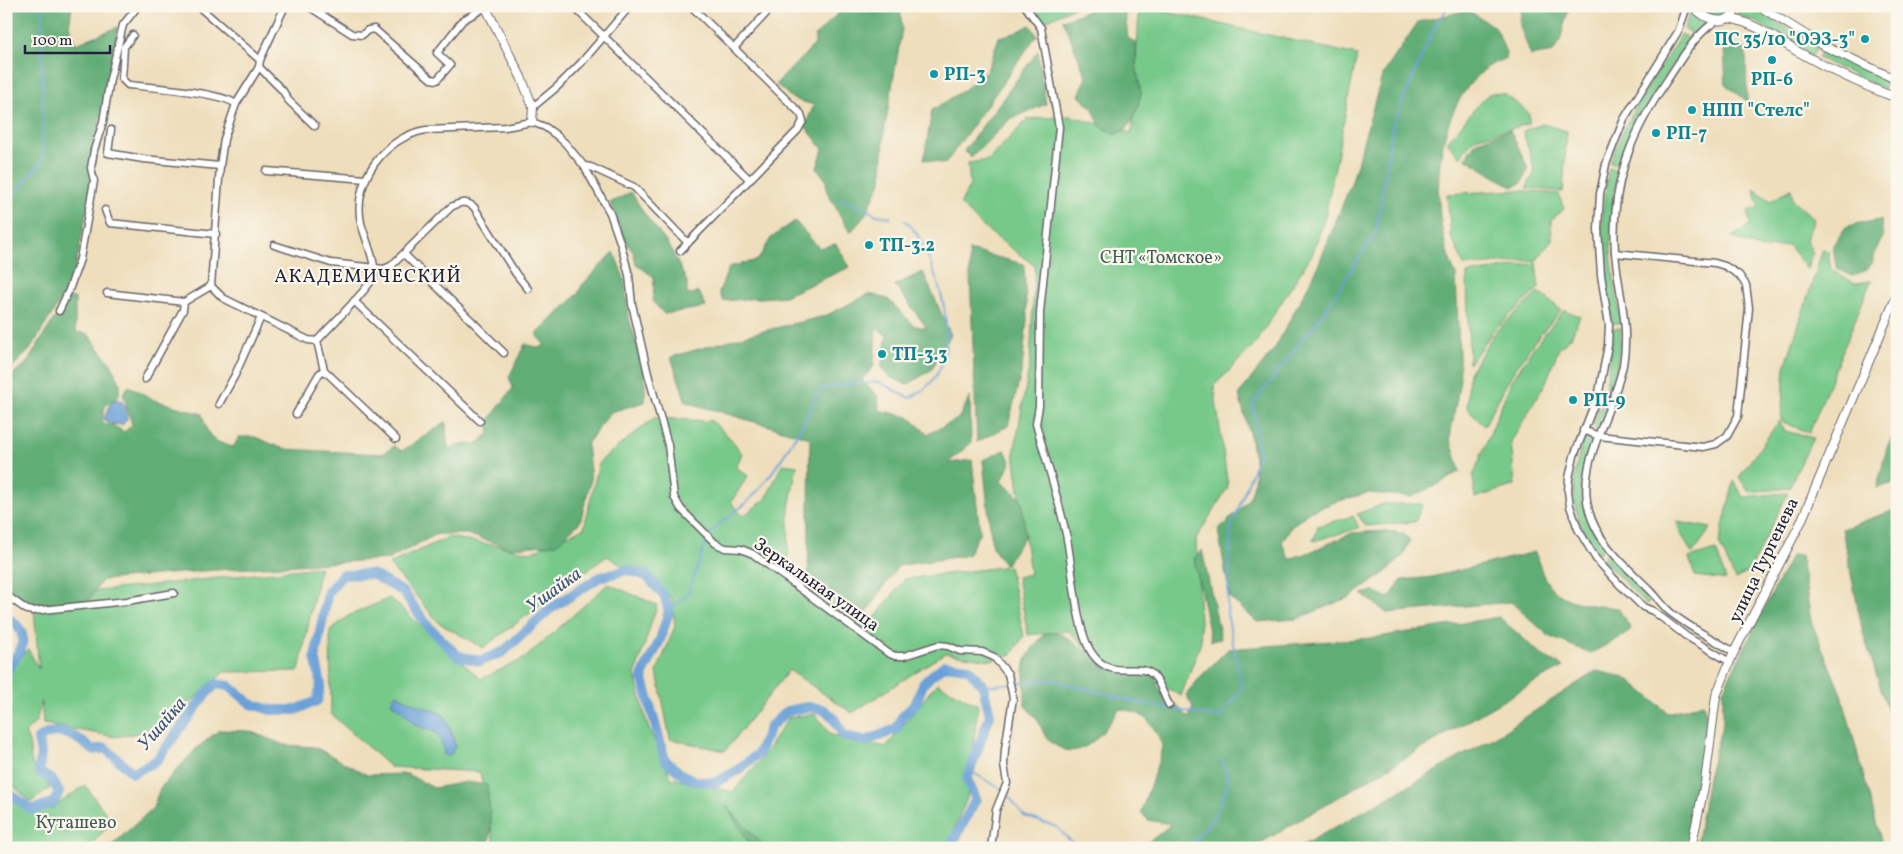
<svg xmlns="http://www.w3.org/2000/svg" width="1903" height="854" font-family="Vollkorn,serif">
	<style>
		.green { fill: #77c98a; stroke: #4c7662 }
		.forest { fill: #61ad76; stroke: #426858 }
		.water { fill: #6ba0d7; stroke: #466189 }
		.lines { fill: none; stroke-linecap: round; stroke-linejoin: round }
		.stream { stroke: #6ba0d7; stroke-width: 2 }
		.river { stroke: #6ba0d7; stroke-width: 10 }
		.minor-casing { stroke: #696468; stroke-width: 9 }
		.tertiary-casing { stroke: #696468; stroke-width: 10 }
		.minor { stroke: #fff; stroke-width: 6 }
		.tertiary { stroke: #fff; stroke-width: 8 }
		.culture-dot { fill: #0f9aa8; stroke: #fbf7ec; stroke-width: 2 }
		.labels { text-anchor: middle; stroke-width: 4.5; stroke-linejoin: round; paint-order: stroke }
		.culture-label { font-size: 18px; font-weight: bold; fill: #0d838f; stroke: #fbf7ec; text-anchor: start }
		.park-label { font-size: 18px; fill: #405c57; stroke: #fbf7ec }
		.street-label { font-size: 18px; fill: #22223b; stroke: #fbf7ec }
		.neighbourhood-label { font-size: 19px; letter-spacing: 1px; fill: #22223b; stroke: #fbf7ec }
		.water-label { font-size: 19px; font-style: italic; fill: #3f5479; stroke: #fbf7ec }
	</style>
	<rect width="100%" height="100%" fill="#fbf7ec"/>
	<filter id="ink" filterUnits="userSpaceOnUse"><feTurbulence type="fractalNoise" baseFrequency=".02" numOctaves="2"/><feDisplacementMap in="SourceGraphic" scale="10" xChannelSelector="R" yChannelSelector="G"/><feConvolveMatrix kernelMatrix="1 2 1 2 8 2 1 2 1" color-interpolation-filters="sRGB"/></filter>
	<filter id="wash" filterUnits="userSpaceOnUse"><feTurbulence type="fractalNoise" baseFrequency=".0096" numOctaves="4" result="noise"/><feDisplacementMap in="SourceGraphic" scale="20" xChannelSelector="R" yChannelSelector="G"/><feGaussianBlur stdDeviation="1.12" result="paint"/><feColorMatrix in="noise" values="0 0 0 0 0 0 0 0 0 0 0 0 0 0 0 0 0 1.4 0 .05"/><feComposite in="paint" operator="in"/></filter>
	<g filter="url(#wash)">
		<rect width="100%" height="100%" fill="#eedebc"/>
		<g class="green">
			<polygon points="1028,6 1076,6 1042,23"/>
			<path d="M1699,6H1731L1726,14C1715,18 1707,14 1699,6Z"/>
			<polygon points="1740,6 1751,6 1817,47 1812,56 1756,22 1737,15"/>
			<polygon points="1150,8 1357,55 1325,217 1313,253 1255,344 1214,386 1228,487 1196,539 1201,642 1181,696 1142,673 1110,674 1069,631 1028,635 1017,577 1030,574 1014,453 1030,362 1035,266 983,227 960,204 970,185 968,163 988,160 1028,119 1071,116 1132,133 1139,12"/>
			<polygon points="1690,11 1705,23 1694,35 1684,29"/>
			<path d="M1681,34L1691,39C1662,79 1636,119 1619,166L1610,163C1626,115 1656,76 1681,34Z"/>
			<polygon points="1822,50 1887,80 1888,84 1884,89 1818,58"/>
			<polygon points="1491,93 1505,94 1529,113 1529,124 1475,138 1460,157 1447,142 1482,100"/>
			<polygon points="1543,124 1567,131 1563,192 1526,188 1535,172 1523,131"/>
			<path d="M1609,168L1618,171C1613,198 1609,225 1611,253C1613,276 1618,299 1621,323H1612C1609,299 1605,276 1603,253C1600,225 1604,196 1609,168Z"/>
			<polygon points="1754,189 1771,201 1791,189 1793,200 1814,219 1806,240 1813,252 1807,269 1788,245 1761,249 1732,237 1750,225 1748,211 1759,207"/>
			<polygon points="1516,190 1559,194 1564,209 1551,220 1552,240 1537,260 1464,266 1451,236 1447,194"/>
			<polygon points="1823,249 1828,251 1831,270 1855,283 1871,281 1809,433 1781,421 1785,367"/>
			<polygon points="1536,263 1539,288 1495,329 1469,364 1467,274"/>
			<polygon points="1539,292 1561,310 1534,342 1512,374 1484,426 1467,409 1469,373 1497,330"/>
			<polygon points="1564,310 1580,316 1571,337 1559,348 1546,382 1511,442 1515,485 1475,498 1473,476 1510,384 1534,347"/>
			<path d="M1612,328H1621C1620,364 1611,396 1598,430L1596,431L1593,425L1605,393L1612,342Z"/>
			<polygon points="654,418 712,421 732,440 742,454 736,467 748,476 731,502 743,516 766,499 782,464 797,466 789,508 788,568 867,628 905,579 1009,566 1024,636 1011,655 990,660 945,653 852,713 789,670 725,751 670,739 657,672 675,626 672,598 607,556 483,648 439,623 389,564 449,537 531,552 584,528 599,462"/>
			<polygon points="1779,421 1785,431 1813,438 1789,488 1749,492 1739,477"/>
			<path d="M1586,438L1592,442C1590,454 1584,464 1582,476C1577,502 1590,528 1605,548L1598,554C1576,523 1569,501 1577,463C1579,455 1580,444 1586,438Z"/>
			<polygon points="1734,481 1743,497 1788,493 1749,572 1735,579 1719,543"/>
			<polygon points="1384,504 1423,504 1415,522 1366,526 1357,514"/>
			<polygon points="1353,516 1359,528 1313,541 1318,526"/>
			<polygon points="1677,522 1711,528 1692,554 1680,532"/>
			<polygon points="1716,550 1726,580 1695,576 1689,558"/>
			<polygon points="1608,552 1649,595 1651,598 1650,602 1646,604 1644,602 1602,559"/>
			<path d="M320,567L299,671L224,672L163,728L116,737L43,724L41,701L37,721L25,733C33,747 28,753 33,765C36,774 47,779 50,788L31,802L10,783L6,756V679L18,660L28,649L39,669L33,598Z"/>
			<polygon points="608,584 657,605 635,675 647,724 671,778 733,792 761,759 789,717 815,714 831,735 886,747 937,683 978,705 967,799 946,848 495,848 480,772 390,767 331,714 330,631 348,616 390,598 481,679 525,658"/>
			<polygon points="6,784 17,802 51,809 85,785 112,822 88,848 6,848"/>
		</g>
		<g class="forest">
			<polygon points="6,6 72,6 69,26 76,44 118,27 100,122 92,184 74,275 62,298 29,351 6,373"/>
			<polygon points="845,6 900,6 902,29 884,133 882,180 864,217 850,233 827,192 826,180 817,168 823,149 805,126 814,105 793,99 776,84 815,44 815,36"/>
			<polygon points="1101,6 1124,6 1128,38 1136,43 1136,64 1141,93 1137,110 1127,129 1114,135 1100,126 1093,109 1079,96 1086,76 1063,20"/>
			<polygon points="1521,6 1569,6 1560,41 1553,52 1531,56 1520,26"/>
			<path d="M1468,10L1496,28L1506,53L1505,59C1499,61 1493,63 1488,67C1430,109 1428,216 1456,275L1460,380L1450,438L1460,471L1439,484L1411,497L1368,493L1338,501L1309,512L1291,527L1282,542L1289,559L1310,552L1352,533L1384,531L1403,533L1410,540L1403,556L1386,572L1352,596L1297,619L1257,622L1230,598L1218,530C1226,521 1242,509 1248,500C1265,473 1245,422 1239,394L1275,348L1316,271L1352,181L1382,76L1418,22Z"/>
			<polygon points="1030,25 1037,35 945,164 924,159 932,110 964,90 987,71 999,37 1015,33"/>
			<polygon points="1734,46 1746,50 1747,101 1726,85 1724,50"/>
			<polygon points="1038,51 1046,104 1010,119 972,157 964,151"/>
			<polygon points="1510,130 1528,168 1522,183 1512,187 1465,158 1477,141"/>
			<polygon points="631,192 644,213 670,247 687,282 687,295 699,292 706,307 664,314 653,302 654,277 636,264 633,252 627,244 610,203"/>
			<path d="M1881,220L1883,238C1868,257 1883,265 1852,276L1836,268L1833,245L1846,227L1860,223Z"/>
			<polygon points="795,221 819,248 836,244 850,267 785,296 723,301 719,292 729,267 758,260 771,238"/>
			<polygon points="969,250 1024,264 1027,319 1022,369 1008,426 977,442"/>
			<path d="M614,252L624,278L629,318L645,371V402L611,412L587,444L591,480L580,522L557,544L509,548L467,534H437L389,559L202,571L102,580L90,599L29,607L6,593V379L26,364L67,298H75V323L76,332L88,334L111,364L120,383L119,396L105,406L102,423L113,425L124,432L132,425L123,393L129,386L154,400L202,414C208,436 210,441 233,447L239,437H255L284,449L383,454L394,446L402,451L446,422L447,443L450,449L465,443L476,445L489,433V420L513,388L509,377L525,344L539,348L545,345L536,335L578,294L582,285Z"/>
			<polygon points="923,272 951,335 931,370 907,385 888,376 881,368 887,336 876,327 874,366 862,380 878,396 879,410 909,417 928,434 958,419 970,397 971,443 948,463 972,460 980,532 968,555 898,566 862,619 808,582 810,438 686,402 671,357 755,333 825,316 869,294 888,299 915,326 927,328 895,285"/>
			<polygon points="1897,429 1897,482 1877,488 1887,447"/>
			<polygon points="1005,450 1011,463 1001,481 1022,500 1025,536 1005,565 992,547 983,460"/>
			<polygon points="1897,509 1897,739 1863,633 1842,529"/>
			<polygon points="1202,550 1221,639 1211,641 1194,559"/>
			<path d="M1535,552C1539,562 1541,573 1547,582C1562,605 1593,605 1618,608L1631,629L1625,635L1591,653L1550,637L1511,602L1387,613L1362,594L1374,591L1389,598L1402,580L1432,577Z"/>
			<polygon points="1801,555 1811,621 1843,699 1883,848 1696,848 1708,777 1723,722 1723,690 1791,556"/>
			<path d="M1499,617L1542,655L1564,667L1540,679L1252,848H1140L1159,834L1171,824L1148,820L1141,812L1163,748C1154,724 1145,711 1119,709C1103,734 1077,770 1047,738C1043,733 1041,726 1038,721C1035,715 1029,711 1025,706C1026,692 1021,669 1027,658C1031,649 1038,642 1044,634C1069,628 1073,650 1094,654L1102,667L1124,669L1151,675L1161,691L1189,718L1193,707L1186,695L1201,676L1228,649L1372,638Z"/>
			<polygon points="1596,671 1626,677 1668,713 1703,704 1708,719 1687,848 1298,848 1492,739"/>
			<polygon points="219,730 249,731 284,745 315,747 367,775 407,774 434,788 466,782 487,785 491,822 489,848 109,848 153,808 160,788 195,750"/>
			<polygon points="726,806 764,846 764,848 750,848 751,846"/>
		</g>
		<g class="water">
			<polygon points="116,399 122,401 126,408 127,419 122,425 113,424 104,420 110,404"/>
			<polygon points="396,694 409,701 444,715 452,734 455,746 450,756 444,755 443,746 437,733 414,724 406,714 391,703"/>
		</g>
		<g class="lines">
			<g class="stream">
				<polyline points="841,198 877,215 890,217"/>
				<polyline points="6,204 43,160 42,6"/>
				<path d="M709,535C721,520 739,511 752,497C778,469 805,423 820,389L849,384L879,382L909,398C963,375 948,305 930,262C924,247 918,231 905,221"/>
				<polyline points="669,611 688,594 707,539"/>
				<polyline points="983,686 1053,680 1131,701 1219,718 1242,689 1227,613 1231,528 1259,454 1253,404 1325,311 1376,232 1393,124 1434,28 1449,6"/>
				<polyline points="970,771 1003,790"/>
				<polyline points="1006,793 1024,816 1057,827 1077,848"/>
				<path d="M1185,848C1204,833 1224,806 1227,782C1228,775 1224,765 1222,758"/>
			</g>
			<g class="river">
				<path d="M6,617C35,634 20,651 6,673"/>
				<path d="M6,791L33,810L54,802L59,792L52,780L39,772L41,753L38,739C58,724 76,736 93,750L105,748L133,773L156,761L206,694L216,684L229,686L251,704L271,710H296L317,701L321,684L315,657L328,592L342,575L372,574L403,592L428,626L458,656L480,661L503,652L550,609L600,577L628,570L647,576L664,596L669,611L660,640L642,676L665,760L681,774L695,781L715,783L736,771L758,754L770,727L787,711L808,707L823,709L833,717L844,736L866,741L896,729L902,717L916,703L923,684L931,676L945,665L968,668L983,686L990,715L967,779L976,799L950,848"/>
			</g>
		</g>
	</g>
	<g filter="url(#ink)">
		<g class="lines">
			<defs>
				<g id="minor">
					<polyline points="198,6 260,60"/>
					<path d="M285,6L260,60L259,67L236,104L224,139L220,166L211,286L223,298L308,340L317,341C327,329 372,286 374,275C377,265 364,235 361,223C352,181 385,137 426,130L505,127L532,122L545,127L556,135L565,143L584,166L610,213L621,245L629,275L632,304L648,374L668,445L674,497L681,509L715,543L725,548L741,549L753,554L888,653L895,656H904L938,645L948,646L960,651L982,652L994,657L1008,674L1013,698L1005,749L1004,765L1007,783L996,810L991,848"/>
					<polyline points="308,6 352,34 362,35 368,30 374,29 431,79 437,80 450,65 437,53 463,20 486,7"/>
					<polyline points="573,6 750,180"/>
					<path d="M1025,6L1041,28L1059,127L1040,312L1039,406L1036,424C1046,460 1058,497 1066,534C1073,565 1075,633 1094,656C1113,681 1139,661 1153,675C1160,682 1164,696 1169,705"/>
					<polyline points="1687,6 1679,30 1624,119 1606,164 1600,194 1598,229 1601,275 1609,325 1608,345 1599,392 1574,456 1569,478 1568,491 1570,506 1578,529 1596,559 1619,584 1643,607 1653,611 1686,636 1730,662"/>
					<path d="M1716,21C1693,36 1679,63 1664,85C1628,139 1611,187 1615,252C1618,291 1630,325 1623,365C1613,416 1571,468 1592,520C1603,548 1629,569 1650,590C1657,597 1662,605 1670,612C1690,628 1713,639 1734,652"/>
					<path d="M133,35L124,47L122,79L128,85C150,87 221,92 236,104"/>
					<polyline points="734,48 773,6"/>
					<polyline points="259,67 283,91 288,100 315,126"/>
					<polyline points="533,107 557,87 581,63 630,6"/>
					<polyline points="111,130 108,153 143,159 220,166"/>
					<polyline points="584,166 591,167 634,187 688,243"/>
					<polyline points="266,171 366,179"/>
					<polyline points="105,210 110,223 216,234"/>
					<path d="M274,245L331,263L384,269L391,266L451,207C459,203 465,200 474,207L516,274L528,289"/>
					<polyline points="680,251 798,130 803,121 801,114 691,6"/>
					<polyline points="404,254 504,353"/>
					<polyline points="107,293 184,302 211,286"/>
					<polyline points="354,301 480,421"/>
					<polyline points="59,311 69,290 80,259 94,181 91,168 94,150 103,122 110,79 123,25 138,6"/>
					<polyline points="317,341 324,370 396,439"/>
					<polyline points="145,379 183,310 184,302"/>
					<polyline points="219,404 235,375 261,317"/>
					<polyline points="296,414 319,374 324,370"/>
					<polyline points="1583,430 1599,436 1703,447 1716,444 1727,436 1738,416 1749,308 1746,285 1739,275 1725,266 1715,263 1615,253"/>
					<polyline points="6,595 27,610 33,611 127,601 174,593"/>
				</g>
				<g id="tertiary">
					<polyline points="485,6 521,77 533,107 532,122"/>
					<path d="M1693,6C1704,20 1730,30 1737,6"/>
					<polyline points="1759,6 1822,45 1897,80"/>
					<path d="M1729,18C1754,23 1773,37 1795,50C1827,68 1861,85 1897,98"/>
					<polyline points="1691,848 1705,782 1716,696 1732,656 1801,522 1897,295"/>
				</g>
			</defs>
			<use href="#minor" class="minor-casing"/>
			<use href="#tertiary" class="tertiary-casing"/>
			<use href="#minor" class="minor"/>
			<use href="#tertiary" class="tertiary"/>
		</g>
	</g>
	<g class="culture-dot">
		<circle cx="1865" cy="39" r="5"/>
		<circle cx="1772" cy="60" r="5"/>
		<circle cx="934" cy="74" r="5"/>
		<circle cx="1692" cy="110" r="5"/>
		<circle cx="1656" cy="133" r="5"/>
		<circle cx="869" cy="245" r="5"/>
		<circle cx="882" cy="354" r="5"/>
		<circle cx="1573" cy="400" r="5"/>
	</g>
	<g class="labels">
		<g class="culture-label">
			<text x="1855" y="45" text-anchor="end">ПС 35/10 "ОЭЗ-3"</text>
			<text x="944" y="80">РП-3</text>
			<text x="1772" y="85" text-anchor="middle">РП-6</text>
			<text x="1702" y="116">НПП "Стелс"</text>
			<text x="1666" y="139">РП-7</text>
			<text x="879" y="251">ТП-3.2</text>
			<text x="892" y="360">ТП-3.3</text>
			<text x="1583" y="406">РП-9</text>
		</g>
		<g class="park-label">
			<text x="1161" y="263">СНТ «Томское»</text>
			<text x="76" y="828">Куташево</text>
		</g>
		<g class="street-label">
			<text transform="translate(1763 560) rotate(-64)" y="6">улица Тургенева</text>
			<text transform="translate(817 584) rotate(35)" y="6">Зеркальная улица</text>
		</g>
		<g class="neighbourhood-label">
			<text x="368" y="282">АКАДЕМИЧЕСКИЙ</text>
		</g>
		<g class="water-label">
			<text transform="translate(553 589) rotate(-36)" y="7">Ушайка</text>
			<text transform="translate(161 723) rotate(-49)" y="7">Ушайка</text>
		</g>
	</g>
	<rect width="1903" height="854" fill="none" stroke="#fbf7ec" stroke-width="25"/>
	<path d="M25 45v8h85v-8" fill="none" stroke="#22223b" stroke-width="2.5"/>
	<text x="32" y="45" font-size="15" fill="#22223b" stroke="#fbf7ec" stroke-width="4" paint-order="stroke">100 m</text>
</svg>
